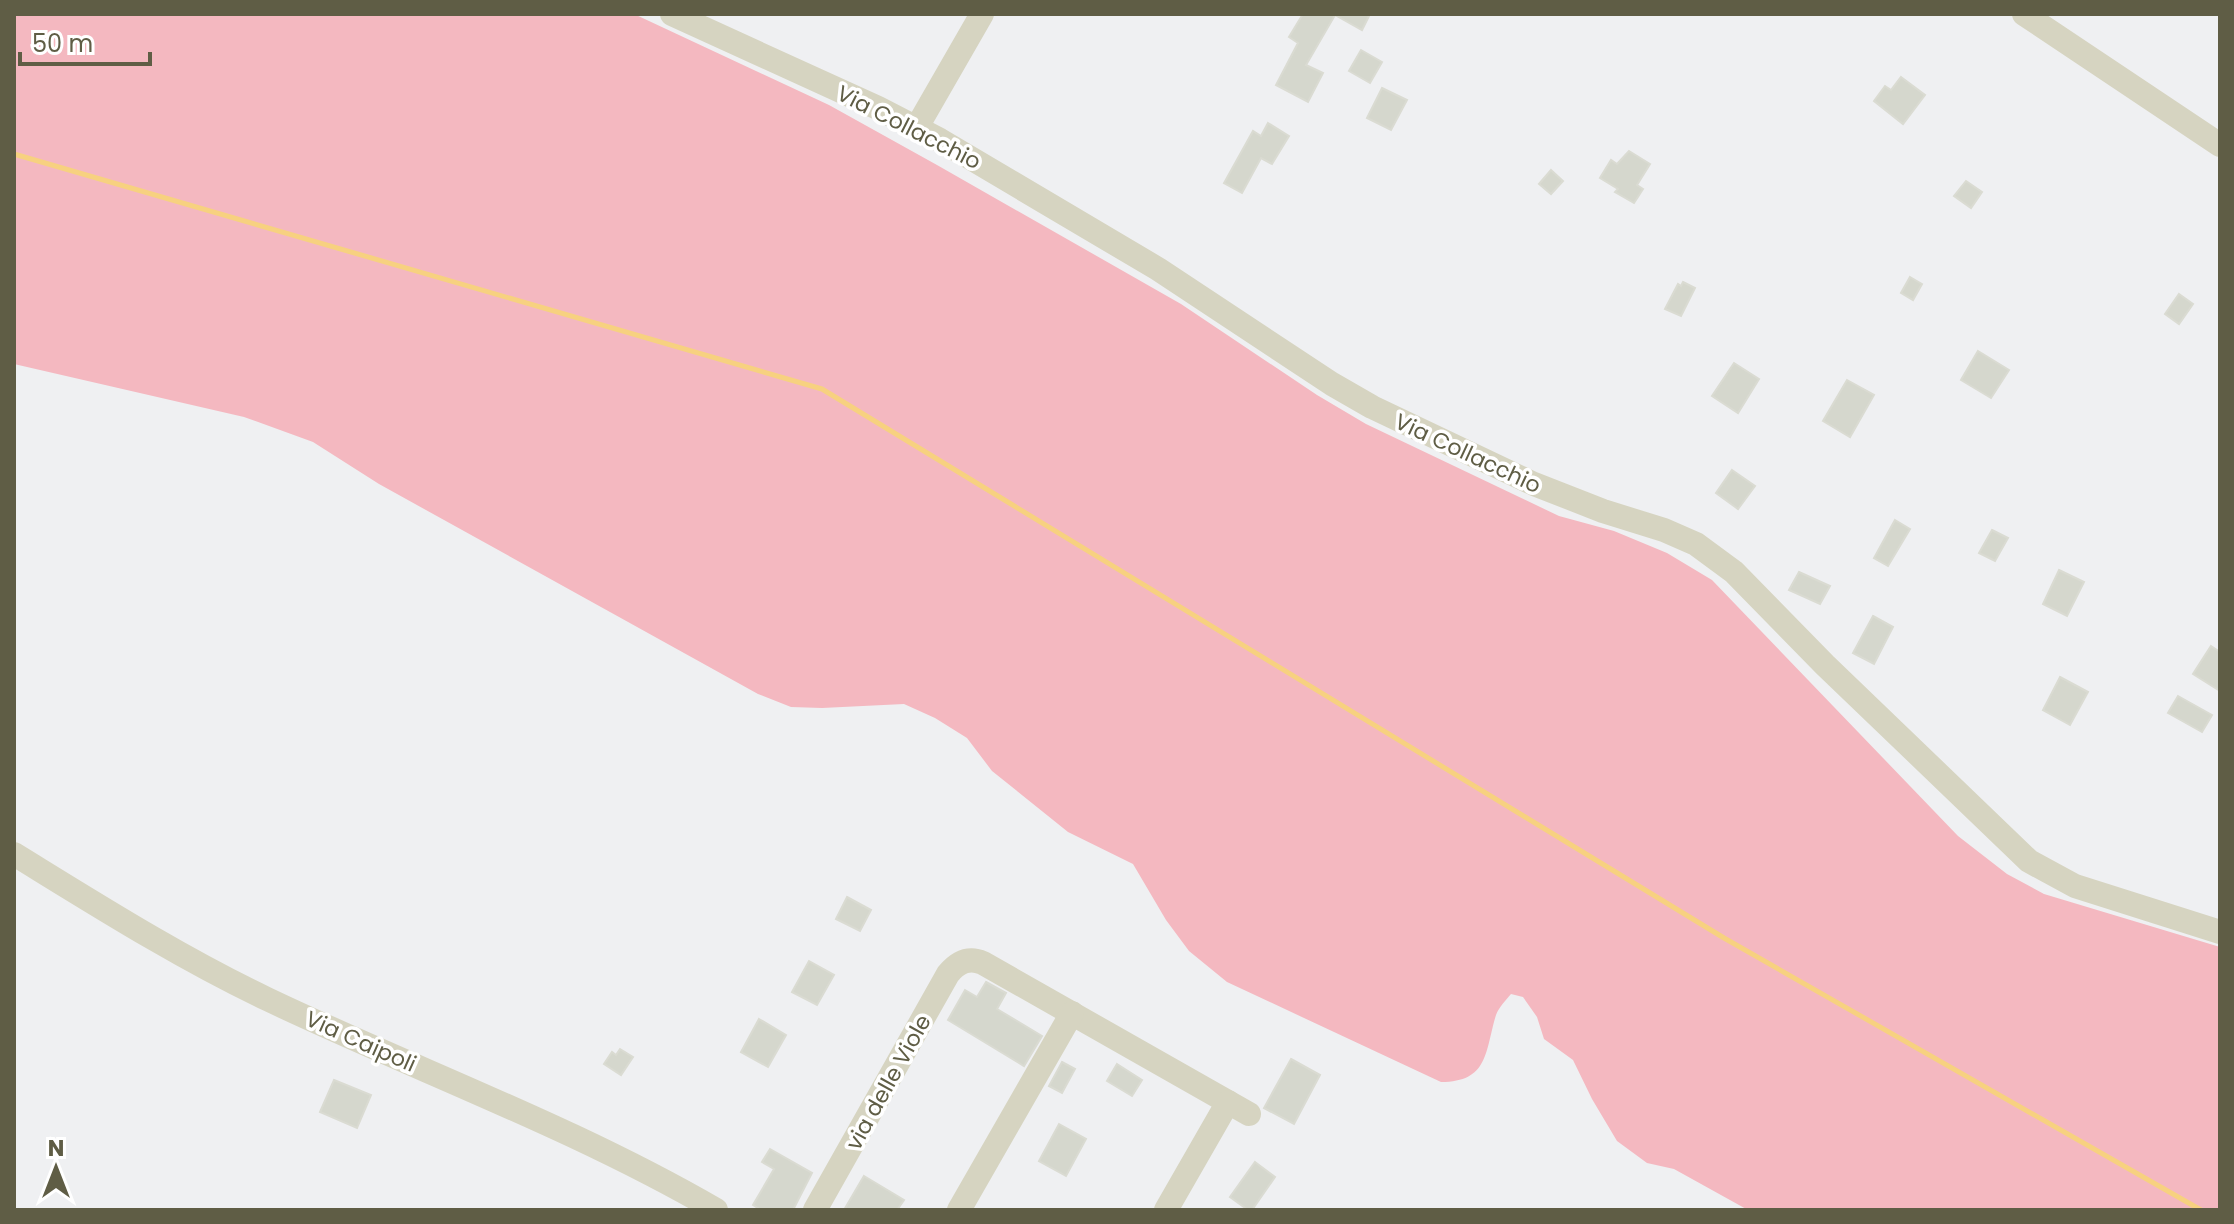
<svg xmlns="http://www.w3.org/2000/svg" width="2234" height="1224" font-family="Poppins,sans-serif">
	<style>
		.green { fill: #f4b8c0 }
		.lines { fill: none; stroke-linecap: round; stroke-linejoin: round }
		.stream { stroke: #f7d180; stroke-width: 5 }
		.building { fill: #d5d7cd; stroke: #dadbd2; stroke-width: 2 }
		.minor { stroke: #d6d4c1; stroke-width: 24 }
		.labels { text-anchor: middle; stroke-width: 7; stroke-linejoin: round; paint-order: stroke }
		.street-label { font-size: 22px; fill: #5f5d45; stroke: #fff }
	</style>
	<rect width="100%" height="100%" fill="#eff0f2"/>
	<path class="green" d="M14,14H634L829,105L937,165L1181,304L1317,395L1366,424L1559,516L1614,531L1667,553L1712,580L1958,836L2007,874L2044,894L2220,947V1210H1748L1674,1169L1647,1163L1617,1141L1592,1099L1573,1060L1544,1039L1537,1017L1523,997L1511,994C1506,1000 1499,1007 1496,1015C1485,1051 1489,1082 1441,1082L1227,982L1189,951L1166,920L1133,864L1068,832L992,771L967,738L935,718L904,704L822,708L791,707L758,694L379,484L313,442L244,417L14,364Z"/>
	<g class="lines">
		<polyline class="stream" points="14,154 822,389 1724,938 2201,1210"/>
	</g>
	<g class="building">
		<polygon points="1303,14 1370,14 1362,30 1335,15 1306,65 1323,73 1308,102 1276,85 1298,43 1289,37"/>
		<polygon points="1361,50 1382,62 1370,83 1349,71"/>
		<polygon points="1901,77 1925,95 1903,124 1874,101 1885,86 1891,90"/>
		<polygon points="1382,88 1407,100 1391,130 1367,118"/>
		<polygon points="1268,123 1289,136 1272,164 1261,158 1242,193 1224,183 1253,131 1261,136"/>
		<polygon points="1629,151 1650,164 1637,185 1643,189 1634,203 1615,192 1618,189 1600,178 1611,160 1617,164"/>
		<polygon points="1551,170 1563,181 1551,194 1539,184"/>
		<polygon points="1966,181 1982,192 1971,208 1954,196"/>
		<polygon points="1910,277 1922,284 1913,300 1901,293"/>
		<polygon points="1683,282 1695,288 1681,316 1665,309 1678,284 1681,286"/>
		<polygon points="2179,294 2193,304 2179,324 2165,314"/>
		<polygon points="1978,351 2009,370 1991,398 1961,380"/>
		<polygon points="1734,363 1759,379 1738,413 1712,396"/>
		<polygon points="1847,380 1874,395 1850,437 1823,421"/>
		<polygon points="1732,470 1755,486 1738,509 1716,493"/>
		<polygon points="1895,520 1910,529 1888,566 1874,558"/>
		<polygon points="1992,530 2008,538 1995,561 1979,553"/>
		<polygon points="2059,570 2084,582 2067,616 2043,604"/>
		<polygon points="1799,572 1830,586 1820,604 1789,590"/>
		<polygon points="1873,616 1893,627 1874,664 1853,653"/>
		<polygon points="2211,646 2220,652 2220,691 2193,674"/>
		<polygon points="2060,677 2088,692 2070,725 2043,710"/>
		<polygon points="2178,696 2212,715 2202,732 2168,713"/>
		<polygon points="847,897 871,910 860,931 836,919"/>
		<polygon points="809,961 834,975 817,1005 792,992"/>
		<polygon points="986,982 1006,993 997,1009 1042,1036 1024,1066 948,1020 965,990 977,997"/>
		<polygon points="759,1019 786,1035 768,1067 741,1052"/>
		<polygon points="620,1049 633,1057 621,1075 604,1064 612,1052 616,1055"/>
		<polygon points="1291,1059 1320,1075 1294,1124 1264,1108"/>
		<polygon points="1062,1062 1075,1069 1062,1093 1049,1086"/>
		<polygon points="1117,1064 1142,1080 1132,1096 1107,1081"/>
		<polygon points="334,1080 371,1095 357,1128 320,1112"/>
		<polygon points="1059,1124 1086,1139 1066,1176 1039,1161"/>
		<polygon points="770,1149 812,1173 793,1210 761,1210 753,1205 774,1169 762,1162"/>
		<polygon points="1255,1162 1275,1177 1252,1210 1248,1210 1230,1197"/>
		<polygon points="864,1176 904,1200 897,1210 844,1210"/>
	</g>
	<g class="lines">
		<g class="minor">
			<polyline points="672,14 878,108 940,140 1158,269 1332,384 1372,407 1534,484 1603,511 1664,530 1696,544 1734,572 1825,665 2029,861 2075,886 2220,932"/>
			<polyline points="2024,14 2220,145"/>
			<polyline points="917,127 982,14"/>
			<path d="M14,854C97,905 179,957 267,999C416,1070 573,1127 716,1210"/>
			<path d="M815,1210L948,974C958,962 969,957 983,963L1249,1114"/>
			<polyline points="959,1210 1072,1013"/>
			<polyline points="1166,1210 1228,1102"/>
		</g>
	</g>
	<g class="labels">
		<g class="street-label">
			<text transform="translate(909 127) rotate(27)" y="8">Via Collacchio</text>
			<text transform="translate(1468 453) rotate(25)" y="8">Via Collacchio</text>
			<text transform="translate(361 1041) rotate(24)" y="8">Via Caipoli</text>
			<text transform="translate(888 1082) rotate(-61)" y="8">via delle Viole</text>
		</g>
	</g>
	<rect width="2234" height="1224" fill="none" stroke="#5f5d45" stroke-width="32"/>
	<g transform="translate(56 1168)" stroke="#ffffff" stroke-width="6" paint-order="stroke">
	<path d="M0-6L14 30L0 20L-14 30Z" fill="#5f5d45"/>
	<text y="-12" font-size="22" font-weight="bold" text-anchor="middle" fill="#5f5d45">N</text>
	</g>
	<path d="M20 52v12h130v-12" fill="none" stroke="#5f5d45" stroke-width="4"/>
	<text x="32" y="52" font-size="24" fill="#5f5d45" stroke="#ffffff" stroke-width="6" paint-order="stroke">50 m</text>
</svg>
